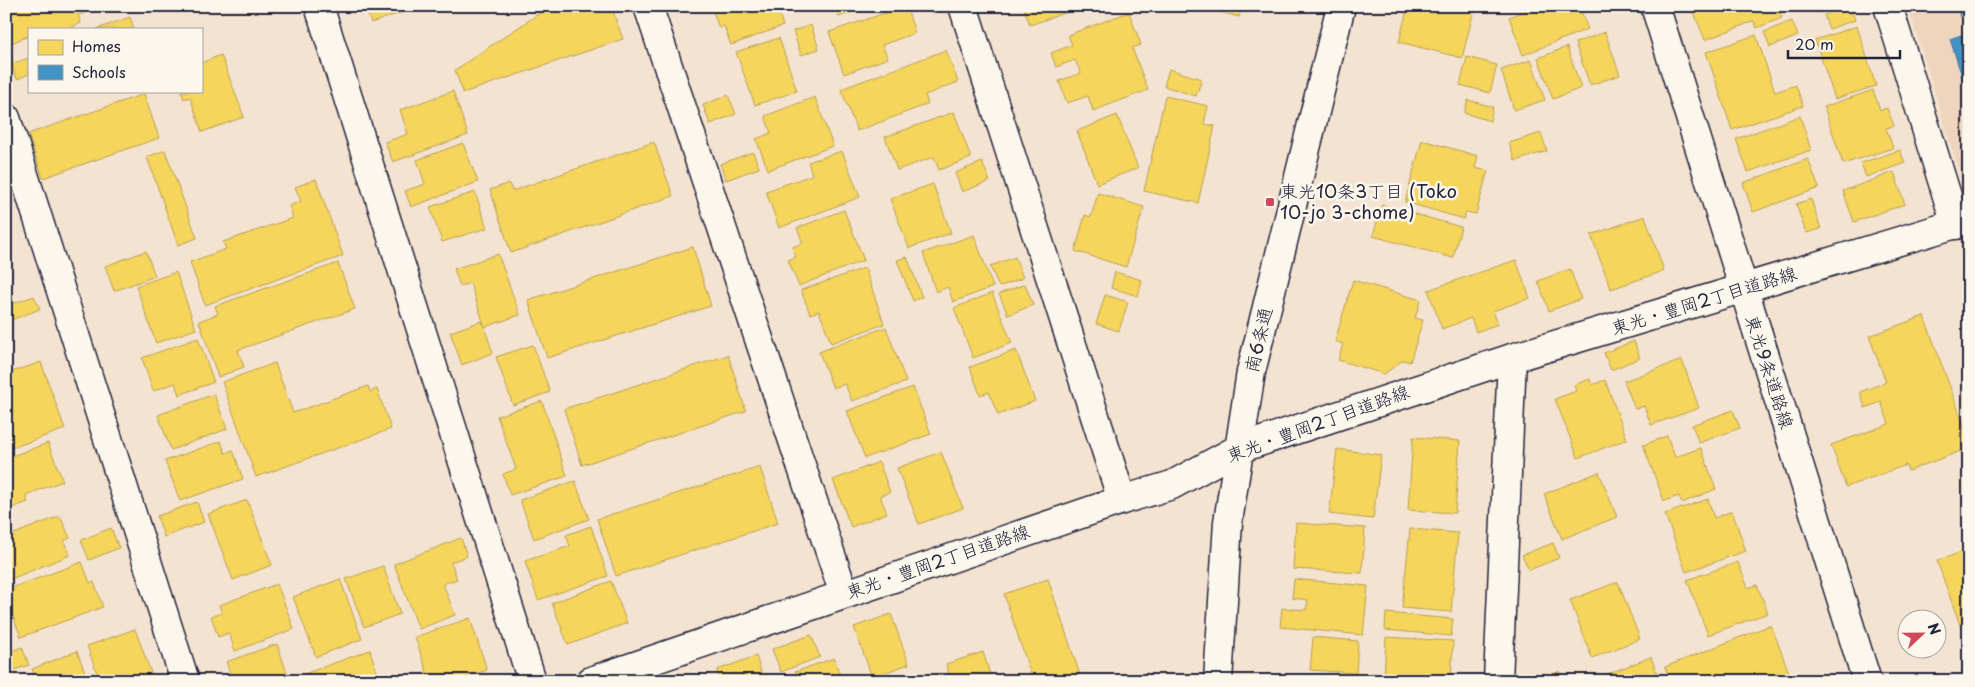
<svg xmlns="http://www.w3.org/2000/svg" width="1975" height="687" font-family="'Playpen Sans','Klee One',sans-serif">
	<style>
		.built { fill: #efd5be }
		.homes { fill: #f6d55c; stroke: #b69f52 }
		.schools { fill: #4393c3; stroke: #39719a }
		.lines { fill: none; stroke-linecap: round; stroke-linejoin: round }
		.minor-casing { stroke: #22223b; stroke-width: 31 }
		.tertiary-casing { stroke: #22223b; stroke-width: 31 }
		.minor { stroke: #fbf7ec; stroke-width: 28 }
		.tertiary { stroke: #fbf7ec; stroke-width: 28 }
		.poi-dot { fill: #d1495b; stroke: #fbf7ec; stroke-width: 2 }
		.labels { text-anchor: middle; stroke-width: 5; stroke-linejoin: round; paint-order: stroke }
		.poi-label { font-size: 18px; fill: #22223b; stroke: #fbf7ec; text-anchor: start }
		.street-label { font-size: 18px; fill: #22223b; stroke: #fbf7ec }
	</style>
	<rect width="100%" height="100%" fill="#f4e3d1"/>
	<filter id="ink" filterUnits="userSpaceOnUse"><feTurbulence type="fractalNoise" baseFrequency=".02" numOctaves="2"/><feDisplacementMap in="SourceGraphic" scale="10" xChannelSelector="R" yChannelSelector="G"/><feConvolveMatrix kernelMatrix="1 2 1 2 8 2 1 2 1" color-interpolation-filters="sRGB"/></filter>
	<g filter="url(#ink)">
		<polygon class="built" points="1908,6 1969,6 1969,186 1964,187"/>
		<g class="homes">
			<polygon points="6,6 83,6 85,13 78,15 81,23 67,29 29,29 29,36 11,43 6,29"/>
			<polygon points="365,6 414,6 415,8 371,23"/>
			<polygon points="550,6 611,6 623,39 463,93 455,70"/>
			<polygon points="711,6 793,6 794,7 779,13 783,26 731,45 724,26 719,28"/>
			<polygon points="835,6 869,6 839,17"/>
			<polygon points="906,6 915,33 882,45 888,58 844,74 829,32"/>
			<polygon points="1023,6 1072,6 1073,10 1030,25"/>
			<polygon points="1197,6 1242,6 1239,17"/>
			<polygon points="1408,6 1475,6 1462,58 1399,42"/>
			<polygon points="1537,6 1579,6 1588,29 1523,55 1509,17"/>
			<polygon points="1704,6 1777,6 1782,18 1757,28 1754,21 1705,40 1693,10"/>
			<polygon points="1815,6 1838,6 1817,13"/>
			<polygon points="1850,6 1855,20 1829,29 1824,15"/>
			<polygon points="1129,12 1141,45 1132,48 1148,90 1093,111 1088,96 1067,103 1059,81 1081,73 1075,60 1056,67 1051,53 1072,45 1068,35"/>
			<polygon points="130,17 134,29 97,29"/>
			<polygon points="1792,21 1798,36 1770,47 1764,32"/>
			<polygon points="811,25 819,49 801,55 793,31"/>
			<polygon points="1857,26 1876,86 1835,99 1815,40"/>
			<polygon points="1605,32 1620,75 1590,85 1575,43"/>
			<polygon points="1756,35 1775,92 1796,85 1803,106 1732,130 1706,52"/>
			<polygon points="779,38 797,91 755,105 736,52"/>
			<polygon points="1567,47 1581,88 1553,99 1538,58"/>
			<polygon points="946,50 958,82 925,95 928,104 857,131 841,89"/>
			<polygon points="221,55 244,117 202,132 190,97 184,99 181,91 201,91 201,63"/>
			<polygon points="1467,57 1497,65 1490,93 1460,85"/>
			<polygon points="29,58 29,74 17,79 11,64"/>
			<polygon points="1531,60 1545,100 1514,110 1501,70"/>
			<polygon points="1169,69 1202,79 1196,96 1164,86"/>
			<polygon points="1873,90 1880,110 1887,108 1894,126 1886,128 1893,148 1843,164 1824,107"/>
			<polygon points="453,91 468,135 393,162 385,142 408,134 400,110"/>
			<polygon points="144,94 159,138 43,178 28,134"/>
			<polygon points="728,95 736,114 710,124 703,105"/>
			<polygon points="1165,96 1208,106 1204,124 1215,126 1198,203 1144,191"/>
			<polygon points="815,97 833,146 768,170 756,139 771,133 765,116"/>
			<polygon points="1468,100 1493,107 1490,121 1464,113"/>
			<polygon points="954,112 971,158 939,170 934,157 897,170 885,137"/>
			<polygon points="1117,115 1138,168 1097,184 1077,131"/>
			<polygon points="1800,116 1811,150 1748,172 1736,139"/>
			<polygon points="1541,133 1547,151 1515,161 1509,143"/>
			<polygon points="1422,140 1478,156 1475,168 1488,171 1476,214 1466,212 1464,219 1405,202"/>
			<polygon points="654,142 673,196 511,253 490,190 509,183 512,191"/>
			<polygon points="463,143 478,182 411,207 405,191 425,184 417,160"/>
			<polygon points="165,150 197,238 178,245 147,157"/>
			<polygon points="1900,150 1905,163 1866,177 1861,163"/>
			<polygon points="842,151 860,197 779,228 766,191 812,175 808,162"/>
			<polygon points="753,152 759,168 726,180 720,164"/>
			<polygon points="1808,159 1819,188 1753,212 1743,183"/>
			<polygon points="982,162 990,181 962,192 955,173"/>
			<polygon points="1894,172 1905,204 1854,222 1843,191"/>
			<polygon points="316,179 343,256 205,305 190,262 226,249 223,242 293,218 289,206 301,201 295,187"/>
			<polygon points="933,184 951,233 909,248 890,199"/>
			<polygon points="475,192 487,228 442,242 430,207"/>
			<polygon points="1098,193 1144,207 1126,267 1075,251 1085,215 1091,217"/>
			<polygon points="1811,199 1821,229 1806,233 1796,204"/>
			<polygon points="1382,205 1461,227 1453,258 1373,236"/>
			<polygon points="844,210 864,260 799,286 788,260 796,257 792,247 803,243 797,228"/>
			<polygon points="1645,216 1664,271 1611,289 1591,235"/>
			<polygon points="974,235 993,287 953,302 948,287 936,292 923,253"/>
			<polygon points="693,247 711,306 547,358 528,300"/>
			<polygon points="146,251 155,276 114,291 105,266"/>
			<polygon points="498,254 520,315 485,327 470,283 460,286 454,269"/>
			<polygon points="907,257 922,297 913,301 897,260"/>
			<polygon points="1015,257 1023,278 999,287 990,266"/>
			<polygon points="1516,260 1530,298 1493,311 1498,324 1476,332 1471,318 1442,329 1428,290"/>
			<polygon points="338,263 355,309 238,350 244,367 218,377 199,321 218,314 215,306"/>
			<polygon points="865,268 884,324 831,343 819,311 810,314 801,290"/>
			<polygon points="1570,269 1581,299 1549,311 1538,281"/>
			<polygon points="176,272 196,329 156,343 136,286"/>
			<polygon points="1115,272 1142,280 1138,296 1111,288"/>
			<polygon points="1353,280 1421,300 1415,318 1423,320 1410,362 1403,360 1384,374 1338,360 1343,344 1335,341"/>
			<polygon points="1025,284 1033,305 1008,315 999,294"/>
			<polygon points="992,293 1012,343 973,358 954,308"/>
			<polygon points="1105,295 1128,302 1119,331 1096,324"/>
			<polygon points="34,296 40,309 6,322 6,306"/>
			<polygon points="1924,316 1969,439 1969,448 1908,471 1906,465 1846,487 1831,445 1889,424 1881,402 1865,408 1860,392 1886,382 1869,336"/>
			<polygon points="482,321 493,353 462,365 450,332"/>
			<polygon points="886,327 906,382 852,401 845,384 833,388 819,352"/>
			<polygon points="198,338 214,382 179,395 175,383 153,391 142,358"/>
			<polygon points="1634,341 1640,358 1611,370 1604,353"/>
			<polygon points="533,345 550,392 513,405 496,357"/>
			<polygon points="1016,350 1035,401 998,415 989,392 980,395 970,367"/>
			<polygon points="728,355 746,411 582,465 564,409"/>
			<polygon points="1682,360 1699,408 1651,425 1644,406 1635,409 1624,381"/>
			<polygon points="41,362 65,429 6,450 6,374"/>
			<polygon points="275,363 293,413 368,386 370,392 377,389 391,429 256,477 222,382"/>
			<polygon points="1590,379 1592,385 1605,380 1627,439 1578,458 1555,399 1576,391 1574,385"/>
			<polygon points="913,387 931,434 865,458 847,411"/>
			<polygon points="214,394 227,429 171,450 158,415"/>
			<polygon points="542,401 567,476 510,495 503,474 516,469 497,416"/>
			<polygon points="1733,410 1740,428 1699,443 1692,425"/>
			<polygon points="1667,436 1675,457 1701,448 1716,489 1682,503 1679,496 1664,501 1643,445"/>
			<polygon points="1413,437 1460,441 1455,513 1408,510"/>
			<polygon points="221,441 225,453 233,450 243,479 180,501 165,461"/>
			<polygon points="48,443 63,481 26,495 28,502 6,510 6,458"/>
			<polygon points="1337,449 1381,455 1373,519 1329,514"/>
			<polygon points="941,452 963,508 919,524 897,468"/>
			<polygon points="879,462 890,492 880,496 887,513 851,527 833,480"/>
			<polygon points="760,467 778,523 616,576 597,519"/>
			<polygon points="1599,472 1617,517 1562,539 1544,494"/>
			<polygon points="575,481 589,519 534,539 520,500"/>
			<polygon points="1708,499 1714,518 1732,511 1746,551 1686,572 1665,514"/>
			<polygon points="247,500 272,565 233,580 208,514"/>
			<polygon points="197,502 204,522 164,537 157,516"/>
			<polygon points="60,516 70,538 64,541 70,555 6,581 6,537"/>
			<polygon points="1296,523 1365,528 1362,573 1293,569"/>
			<polygon points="591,526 608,576 538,600 525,561 570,546 566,535"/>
			<polygon points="111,528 119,548 89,560 81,540"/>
			<polygon points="1410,529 1458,533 1451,612 1402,608"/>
			<polygon points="461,538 467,556 451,562 457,579 443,584 455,615 419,629 394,564"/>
			<polygon points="1553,543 1559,558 1529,570 1522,555"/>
			<polygon points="1969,549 1969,621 1960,625 1937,561"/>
			<polygon points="82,562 90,583 94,582 103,607 21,637 6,598 6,590"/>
			<polygon points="1738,562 1748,588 1757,585 1768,613 1708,635 1687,580"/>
			<polygon points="383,566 400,614 364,627 346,579"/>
			<polygon points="340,579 362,639 316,657 293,597"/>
			<polygon points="1048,579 1080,675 1064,681 1033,681 1004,594"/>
			<polygon points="1294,579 1368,586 1363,635 1280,627 1282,608 1306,610 1308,600 1292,598"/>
			<polygon points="611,581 627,623 568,645 552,603"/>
			<polygon points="1618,582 1640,639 1592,658 1570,600"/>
			<polygon points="277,584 294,629 235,651 229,633 218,637 211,616 222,613 219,605"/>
			<polygon points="1386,613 1453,619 1451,636 1385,630"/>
			<polygon points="891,614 909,664 872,677 854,627"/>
			<polygon points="470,618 487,670 455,681 430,681 415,637"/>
			<polygon points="1771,625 1789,673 1769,681 1670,681 1665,667"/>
			<polygon points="135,629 154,681 100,681 87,646"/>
			<polygon points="811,635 820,657 781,672 772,649"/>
			<polygon points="1313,637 1358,641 1356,673 1310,670"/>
			<polygon points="1386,637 1453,641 1451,681 1384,681"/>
			<polygon points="277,644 290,681 233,681 226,662"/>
			<polygon points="22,647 29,665 6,673 6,653"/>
			<polygon points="370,650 380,681 307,681 304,674"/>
			<polygon points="77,651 88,681 36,681 32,669"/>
			<polygon points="983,652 992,681 951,681 946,664"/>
			<polygon points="756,656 764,681 720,681 717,670"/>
			<polygon points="1651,657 1660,681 1607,681 1605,675"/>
			<polygon points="834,658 842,681 798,681 795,672"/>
			<polygon points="1560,671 1564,681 1536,681"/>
			<polygon points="1308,676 1359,679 1359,681 1308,681"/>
		</g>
		<g class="schools">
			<polygon points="1957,6 1969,6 1969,14 1960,17"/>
			<polygon points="1969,32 1969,91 1967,92 1950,39"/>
		</g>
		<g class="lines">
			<defs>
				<g id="minor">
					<polyline points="319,6 532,681"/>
					<polyline points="648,6 844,594"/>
					<polyline points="963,6 1122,500"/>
					<polyline points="1888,6 1956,225"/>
					<polyline points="6,118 185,681"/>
					<polyline points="1498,681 1512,358"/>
				</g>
				<g id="tertiary">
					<polyline points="1655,6 1867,681"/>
					<polyline points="591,681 1122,500 1172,485 1238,449 1512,358 1969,220"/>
					<polyline points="1218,681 1228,522 1251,372 1341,6"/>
				</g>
			</defs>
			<use href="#minor" class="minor-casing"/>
			<use href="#tertiary" class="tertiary-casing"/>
			<use href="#minor" class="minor"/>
			<use href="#tertiary" class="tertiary"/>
		</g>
	</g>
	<rect class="poi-dot" x="1265" y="197" width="10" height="10" rx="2.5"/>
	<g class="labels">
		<g class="poi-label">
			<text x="1280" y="198">東光10条3丁目 (Toko<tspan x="1280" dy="21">10-jo 3-chome)</tspan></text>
		</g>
		<g class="street-label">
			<text transform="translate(1704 301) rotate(-17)" y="6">東光・豊岡2丁目道路線</text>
			<text transform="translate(1259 340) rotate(-77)" y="6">南6条通</text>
			<text transform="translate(1769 372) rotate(72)" y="6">東光9条道路線</text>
			<text transform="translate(1318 424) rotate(-20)" y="6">東光・豊岡2丁目道路線</text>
			<text transform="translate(938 562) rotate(-19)" y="6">東光・豊岡2丁目道路線</text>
		</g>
	</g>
	<rect width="1975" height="687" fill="none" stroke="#fbf7ec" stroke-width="25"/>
	<rect x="12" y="12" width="1950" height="662" fill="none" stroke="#22223b" stroke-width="2" filter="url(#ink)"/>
	<rect x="28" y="28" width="175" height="65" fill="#fbf7ec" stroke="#a4a2a5"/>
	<rect x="38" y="40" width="25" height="15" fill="#f6d55c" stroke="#a4a2a5"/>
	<text x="72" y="52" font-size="15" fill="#22223b">Homes</text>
	<rect x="38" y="65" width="25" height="15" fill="#4393c3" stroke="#a4a2a5"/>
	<text x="72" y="78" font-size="15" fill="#22223b">Schools</text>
	<g transform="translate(1922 634) rotate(68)"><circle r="24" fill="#fbf7ec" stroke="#a4a2a5"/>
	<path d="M0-4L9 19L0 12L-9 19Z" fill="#d1495b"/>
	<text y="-8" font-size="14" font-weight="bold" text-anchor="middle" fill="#22223b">N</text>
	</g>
	<path d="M1788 50v8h112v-8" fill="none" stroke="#22223b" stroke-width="2.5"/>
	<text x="1795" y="50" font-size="15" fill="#22223b" stroke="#fbf7ec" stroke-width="4" paint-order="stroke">20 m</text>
</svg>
